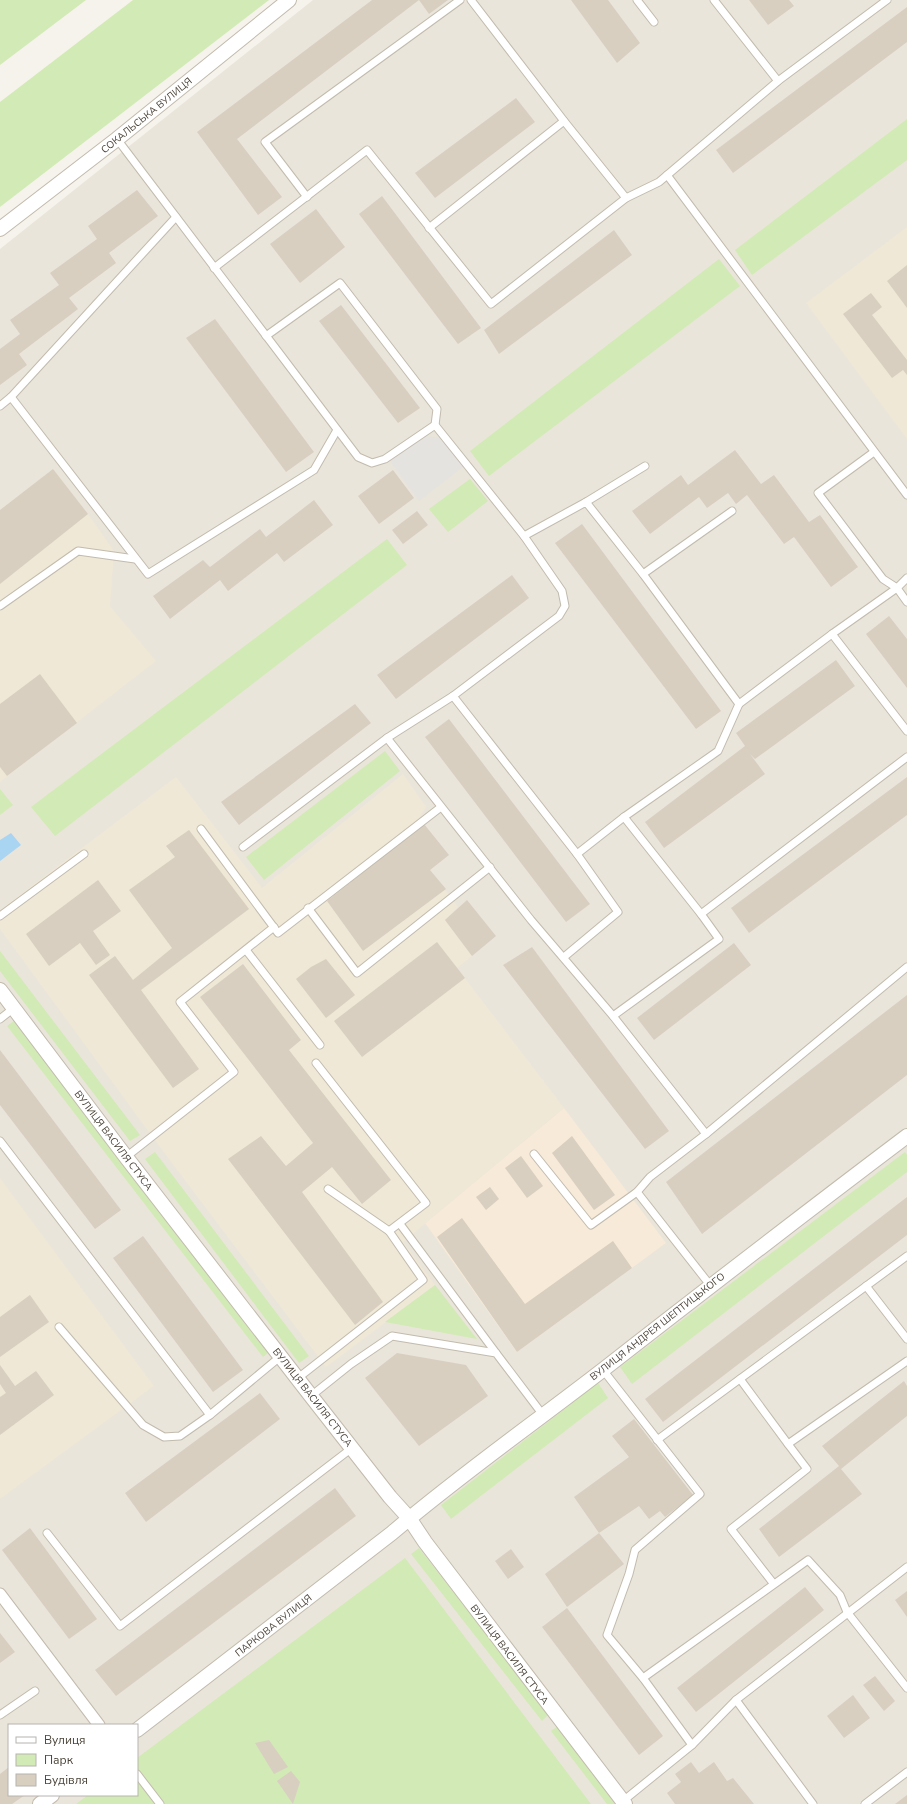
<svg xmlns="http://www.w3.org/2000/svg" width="907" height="1804" font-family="'Nunito Sans',sans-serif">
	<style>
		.residential { fill: #eae5da; fill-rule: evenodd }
		.commercial { fill: #f7ead8 }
		.education { fill: #efe8d6 }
		.green { fill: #d2eab5 }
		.parking { fill: #e5e3e0 }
		.water { fill: #a9d4f2 }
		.building { fill: #d8cfc1 }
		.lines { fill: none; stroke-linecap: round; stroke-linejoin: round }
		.service-casing { stroke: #c2bbae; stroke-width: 9 }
		.pedestrian-casing { stroke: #c2bbae; stroke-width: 13 }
		.minor-casing { stroke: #c2bbae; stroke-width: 16 }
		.service { stroke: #fff; stroke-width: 7 }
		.pedestrian { stroke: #fff; stroke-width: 11 }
		.minor { stroke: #fff; stroke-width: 14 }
		.labels { text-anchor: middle; stroke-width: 3.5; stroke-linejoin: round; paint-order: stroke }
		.street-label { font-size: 10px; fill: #4b4439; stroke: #fff }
	</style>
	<rect width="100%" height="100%" fill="#f6f3ec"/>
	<path class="residential" d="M313,0H907V1804H0V249ZM9,1725H137V1795H9Z"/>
	<polygon class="commercial" points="564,1108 666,1243 517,1352 425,1223"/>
	<g class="education">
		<polygon points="907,227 907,439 806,303"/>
		<polygon points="53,469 88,514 114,551 110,606 156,661 0,782 0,510"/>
		<polygon points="403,774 426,807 419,818 424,824 406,839 458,907 445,920 472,956 457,968 564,1108 403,1242 435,1285 326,1367 163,1151 0,929 0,910 176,777 262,888"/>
		<polygon points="0,1178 154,1386 0,1499"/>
	</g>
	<g class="green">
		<polygon points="0,0 86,0 0,65"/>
		<polygon points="133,0 269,0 0,207 0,102"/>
		<polygon points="907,119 907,160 752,275 735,250"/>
		<polygon points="719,259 740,286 489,476 470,451"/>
		<polygon points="470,479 488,501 448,532 429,509"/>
		<polygon points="387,539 407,565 55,836 31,807"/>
		<polygon points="385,751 400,771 264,880 246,857"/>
		<polygon points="0,789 13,805 0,815"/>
		<polygon points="0,951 140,1135 130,1141 0,971"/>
		<polygon points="14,1021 268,1353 263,1357 7,1026"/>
		<polygon points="155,1152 309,1356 299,1363 145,1159"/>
		<polygon points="905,1152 907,1155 907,1172 632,1384 620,1367"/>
		<polygon points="435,1285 477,1339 385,1322"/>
		<polygon points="598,1383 608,1398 451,1519 441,1505"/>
		<polygon points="419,1548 549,1714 542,1721 411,1554"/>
		<polygon points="405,1558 591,1804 76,1804 88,1795 137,1795 137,1758"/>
		<polygon points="558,1726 617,1804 607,1804 551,1731"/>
	</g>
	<polygon class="parking" points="425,436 441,438 463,467 419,501 390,461"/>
	<polygon class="water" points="11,833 21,845 0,861 0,840"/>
	<g class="building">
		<polygon points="372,0 419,0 237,139 282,197 258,215 197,132"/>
		<polygon points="419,0 448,0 429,14"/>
		<polygon points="571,0 608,0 640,43 617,63"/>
		<polygon points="749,0 789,0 794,6 768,25"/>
		<polygon points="907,7 907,42 733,173 716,150"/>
		<polygon points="516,98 535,122 435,198 415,173"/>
		<polygon points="137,190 158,216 109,253 116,263 69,298 78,309 19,354 27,365 0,385 0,349 20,334 10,320 59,285 50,273 97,239 88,226"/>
		<polygon points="382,196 481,328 458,344 359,214"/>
		<polygon points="316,209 345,247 300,283 270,244"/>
		<polygon points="614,230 632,255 499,354 484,330"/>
		<polygon points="907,265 907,308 887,281"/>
		<polygon points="871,293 882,307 872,315 907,360 907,375 903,370 892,378 843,314"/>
		<polygon points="341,305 420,408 398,423 319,321"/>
		<polygon points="215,319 314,452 286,472 186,338"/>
		<polygon points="735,450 761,484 774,475 809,522 820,515 858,567 831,587 794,537 784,544 747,495 736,504 728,493 707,508 699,497 650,534 632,511 681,475 688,485"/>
		<polygon points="53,469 88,514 0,584 0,510"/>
		<polygon points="393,470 414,498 379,524 358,496"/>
		<polygon points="314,500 333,525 284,562 277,553 228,591 220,580 170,619 153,596 203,560 210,567 260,529 266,537"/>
		<polygon points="417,511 428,525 403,544 392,530"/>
		<polygon points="582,524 721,711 696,729 555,543"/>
		<polygon points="512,575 529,598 396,699 377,675"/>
		<polygon points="889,616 907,639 907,688 866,634"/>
		<polygon points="836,660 855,686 755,759 750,754 765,774 664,848 645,822 745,746 736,733"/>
		<polygon points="40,674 77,723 7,776 0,767 0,704"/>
		<polygon points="355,704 371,723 239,825 221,802"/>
		<polygon points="449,719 590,904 566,922 425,737"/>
		<polygon points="907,777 907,815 749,933 731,908"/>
		<polygon points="424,824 449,855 430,870 446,889 363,951 327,901"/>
		<polygon points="189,830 249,909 141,990 199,1069 173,1088 89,975 115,956 133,980 172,948 129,890 175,857 166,846"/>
		<polygon points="98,880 121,911 93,931 110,955 96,965 80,943 49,966 26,934"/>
		<polygon points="467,900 496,936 472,956 445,920"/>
		<polygon points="437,942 465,978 362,1057 334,1021"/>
		<polygon points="734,943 751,965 654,1040 637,1018"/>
		<polygon points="532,947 669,1131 645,1149 503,965"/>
		<polygon points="326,959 355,995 326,1018 296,979 311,967"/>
		<polygon points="243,964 301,1040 289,1050 391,1180 362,1204 332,1167 302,1192 383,1302 355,1325 228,1159 261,1136 286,1166 313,1143 200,997"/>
		<polygon points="907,995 907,1075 702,1234 666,1182"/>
		<polygon points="0,1050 121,1210 95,1229 0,1105"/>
		<polygon points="572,1136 615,1195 594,1210 552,1153"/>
		<polygon points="521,1156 543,1186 527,1198 505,1168"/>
		<polygon points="490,1187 499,1199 486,1210 476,1197"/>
		<polygon points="907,1197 907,1235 663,1422 645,1399"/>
		<polygon points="462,1218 525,1304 613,1241 632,1268 517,1352 437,1237"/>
		<polygon points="143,1236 243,1370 213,1392 113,1258"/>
		<polygon points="30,1295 49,1322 0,1357 0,1317"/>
		<polygon points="397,1353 466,1365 488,1396 419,1446 365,1378"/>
		<polygon points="0,1365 15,1386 36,1371 54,1395 0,1435 0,1397 6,1393 0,1384"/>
		<polygon points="904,1381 907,1386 907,1416 841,1469 862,1494 779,1557 759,1529 839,1466 822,1446"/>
		<polygon points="260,1393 280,1419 146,1522 125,1493"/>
		<polygon points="634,1419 693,1495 665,1517 660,1511 649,1519 639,1506 599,1533 574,1497 629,1457 612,1436"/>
		<polygon points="335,1488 356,1516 116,1696 95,1670"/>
		<polygon points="30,1528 97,1619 69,1639 2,1550"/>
		<polygon points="599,1533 624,1564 567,1607 545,1574"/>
		<polygon points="511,1549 524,1567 508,1579 495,1561"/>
		<polygon points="805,1587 824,1610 696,1712 677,1688"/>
		<polygon points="907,1591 907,1617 895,1600"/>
		<polygon points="567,1608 663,1736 639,1755 542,1627"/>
		<polygon points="0,1633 15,1652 0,1663"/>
		<polygon points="875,1676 895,1701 884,1711 863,1685"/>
		<polygon points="853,1695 870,1718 844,1738 827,1716"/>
		<polygon points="269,1740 288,1767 274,1774 255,1743"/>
		<polygon points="691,1762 699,1773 714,1762 727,1781 733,1778 754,1804 675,1804 667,1793 681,1782 675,1774"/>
		<polygon points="9,1767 9,1795 25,1795 12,1804 0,1804 0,1774"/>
		<polygon points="291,1771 300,1782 293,1804 277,1781"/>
		<polygon points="907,1795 907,1804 895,1804"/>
	</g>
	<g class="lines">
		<defs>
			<g id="service">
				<polyline points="471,0 564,121 626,198"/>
				<polyline points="637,0 654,22"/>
				<polyline points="714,0 778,81"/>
				<polyline points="117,139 358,457 372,463 385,459 435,425 524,536 562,591 565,606 559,616 453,696 387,738 243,847"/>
				<polyline points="667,175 907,495"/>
				<polyline points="307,197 265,142 460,0"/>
				<polyline points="429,228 564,121"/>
				<polyline points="214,268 367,150 491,304 626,198 659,182 778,81 887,0"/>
				<polyline points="266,336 340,283 437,409 435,425"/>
				<polyline points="11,397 176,217"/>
				<polyline points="0,406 11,397 148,574 314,470 337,430"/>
				<polyline points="874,452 818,493 883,579 897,588 907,602"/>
				<polyline points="586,502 645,466"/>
				<polyline points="524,536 586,502 643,574 739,704 832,634 897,588 907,578"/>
				<polyline points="643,574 732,511"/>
				<polyline points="0,606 78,551 135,559"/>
				<polyline points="832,634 907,731"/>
				<polyline points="453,696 577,854 618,912 564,957"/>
				<polyline points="387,738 531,920 613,1016 706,1134"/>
				<polyline points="624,817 701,914"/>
				<polyline points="201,829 278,933 441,807"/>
				<polyline points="577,854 624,817 718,751 739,704"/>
				<polyline points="308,908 357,973 490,867"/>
				<polyline points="0,916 84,854"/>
				<polyline points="246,950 320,1045"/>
				<polyline points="613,1016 719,939 701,914 907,757"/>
				<polyline points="0,1019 14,1008"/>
				<polyline points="0,1141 210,1415 281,1356"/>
				<polyline points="534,1154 591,1225 637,1192 650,1177 706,1134 907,967"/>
				<polyline points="126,1157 234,1072 180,1002 274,927"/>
				<polyline points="328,1189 389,1231"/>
				<polyline points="637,1192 710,1285"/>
				<polyline points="400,1224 496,1353"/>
				<polyline points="866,1286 907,1339"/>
				<polyline points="59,1327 143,1425 164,1437 180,1436 210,1415"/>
				<polyline points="603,1370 700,1494 635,1550 629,1574 607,1635 643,1678 692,1745"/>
				<polyline points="298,1378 423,1280 389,1231 426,1203 316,1063"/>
				<polyline points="740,1379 788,1444"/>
				<polyline points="311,1396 351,1364 392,1336 496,1353 543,1415"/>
				<polyline points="657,1440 907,1256"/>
				<polyline points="47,1533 120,1626 352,1448"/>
				<polyline points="773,1583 731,1529 807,1469 788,1444 907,1361"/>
				<polyline points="643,1678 808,1560 840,1595 847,1612 907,1688"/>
				<polyline points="736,1700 907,1567"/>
				<polyline points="0,1715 35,1691"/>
				<polyline points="137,1774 160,1804"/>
				<polyline points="623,1801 692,1745 736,1700 813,1804"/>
				<polyline points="865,1804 907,1772"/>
			</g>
			<polyline id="pedestrian" points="0,1594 99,1725"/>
			<g id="minor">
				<polyline points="0,229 117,139 289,0"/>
				<polyline points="0,990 126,1157 311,1396 390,1497 409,1518 425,1542 625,1804"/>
				<path d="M137,1730L392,1533C460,1475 533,1424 604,1369C704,1291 805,1213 907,1136"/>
				<polyline points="40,1804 52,1795"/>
			</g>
		</defs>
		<use href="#service" class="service-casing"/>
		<use href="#pedestrian" class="pedestrian-casing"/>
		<use href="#minor" class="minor-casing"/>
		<use href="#service" class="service"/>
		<use href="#pedestrian" class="pedestrian"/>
		<use href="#minor" class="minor"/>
	</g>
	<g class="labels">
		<g class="street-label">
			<text transform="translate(146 115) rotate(-39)" y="4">СОКАЛЬСЬКА ВУЛИЦЯ</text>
			<text transform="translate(114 1140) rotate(53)" y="4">ВУЛИЦЯ ВАСИЛЯ СТУСА</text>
			<text transform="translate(657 1326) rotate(-38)" y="4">ВУЛИЦЯ АНДРЕЯ ШЕПТИЦЬКОГО</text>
			<text transform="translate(313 1397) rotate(52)" y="4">ВУЛИЦЯ ВАСИЛЯ СТУСА</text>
			<text transform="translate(273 1625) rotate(-38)" y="4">ПАРКОВА ВУЛИЦЯ</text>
			<text transform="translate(510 1654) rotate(53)" y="4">ВУЛИЦЯ ВАСИЛЯ СТУСА</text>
		</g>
	</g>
	<rect x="8" y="1724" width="130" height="72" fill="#ffffff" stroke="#b7b4b0"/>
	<rect x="16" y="1737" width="20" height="6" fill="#ffffff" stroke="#b7b4b0"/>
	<text x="44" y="1744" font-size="12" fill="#4b4439">Вулиця</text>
	<rect x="16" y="1754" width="20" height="12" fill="#d2eab5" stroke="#b7b4b0"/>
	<text x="44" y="1764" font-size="12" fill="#4b4439">Парк</text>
	<rect x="16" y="1774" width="20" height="12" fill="#d8cfc1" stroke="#b7b4b0"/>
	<text x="44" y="1784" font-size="12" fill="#4b4439">Будівля</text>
</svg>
